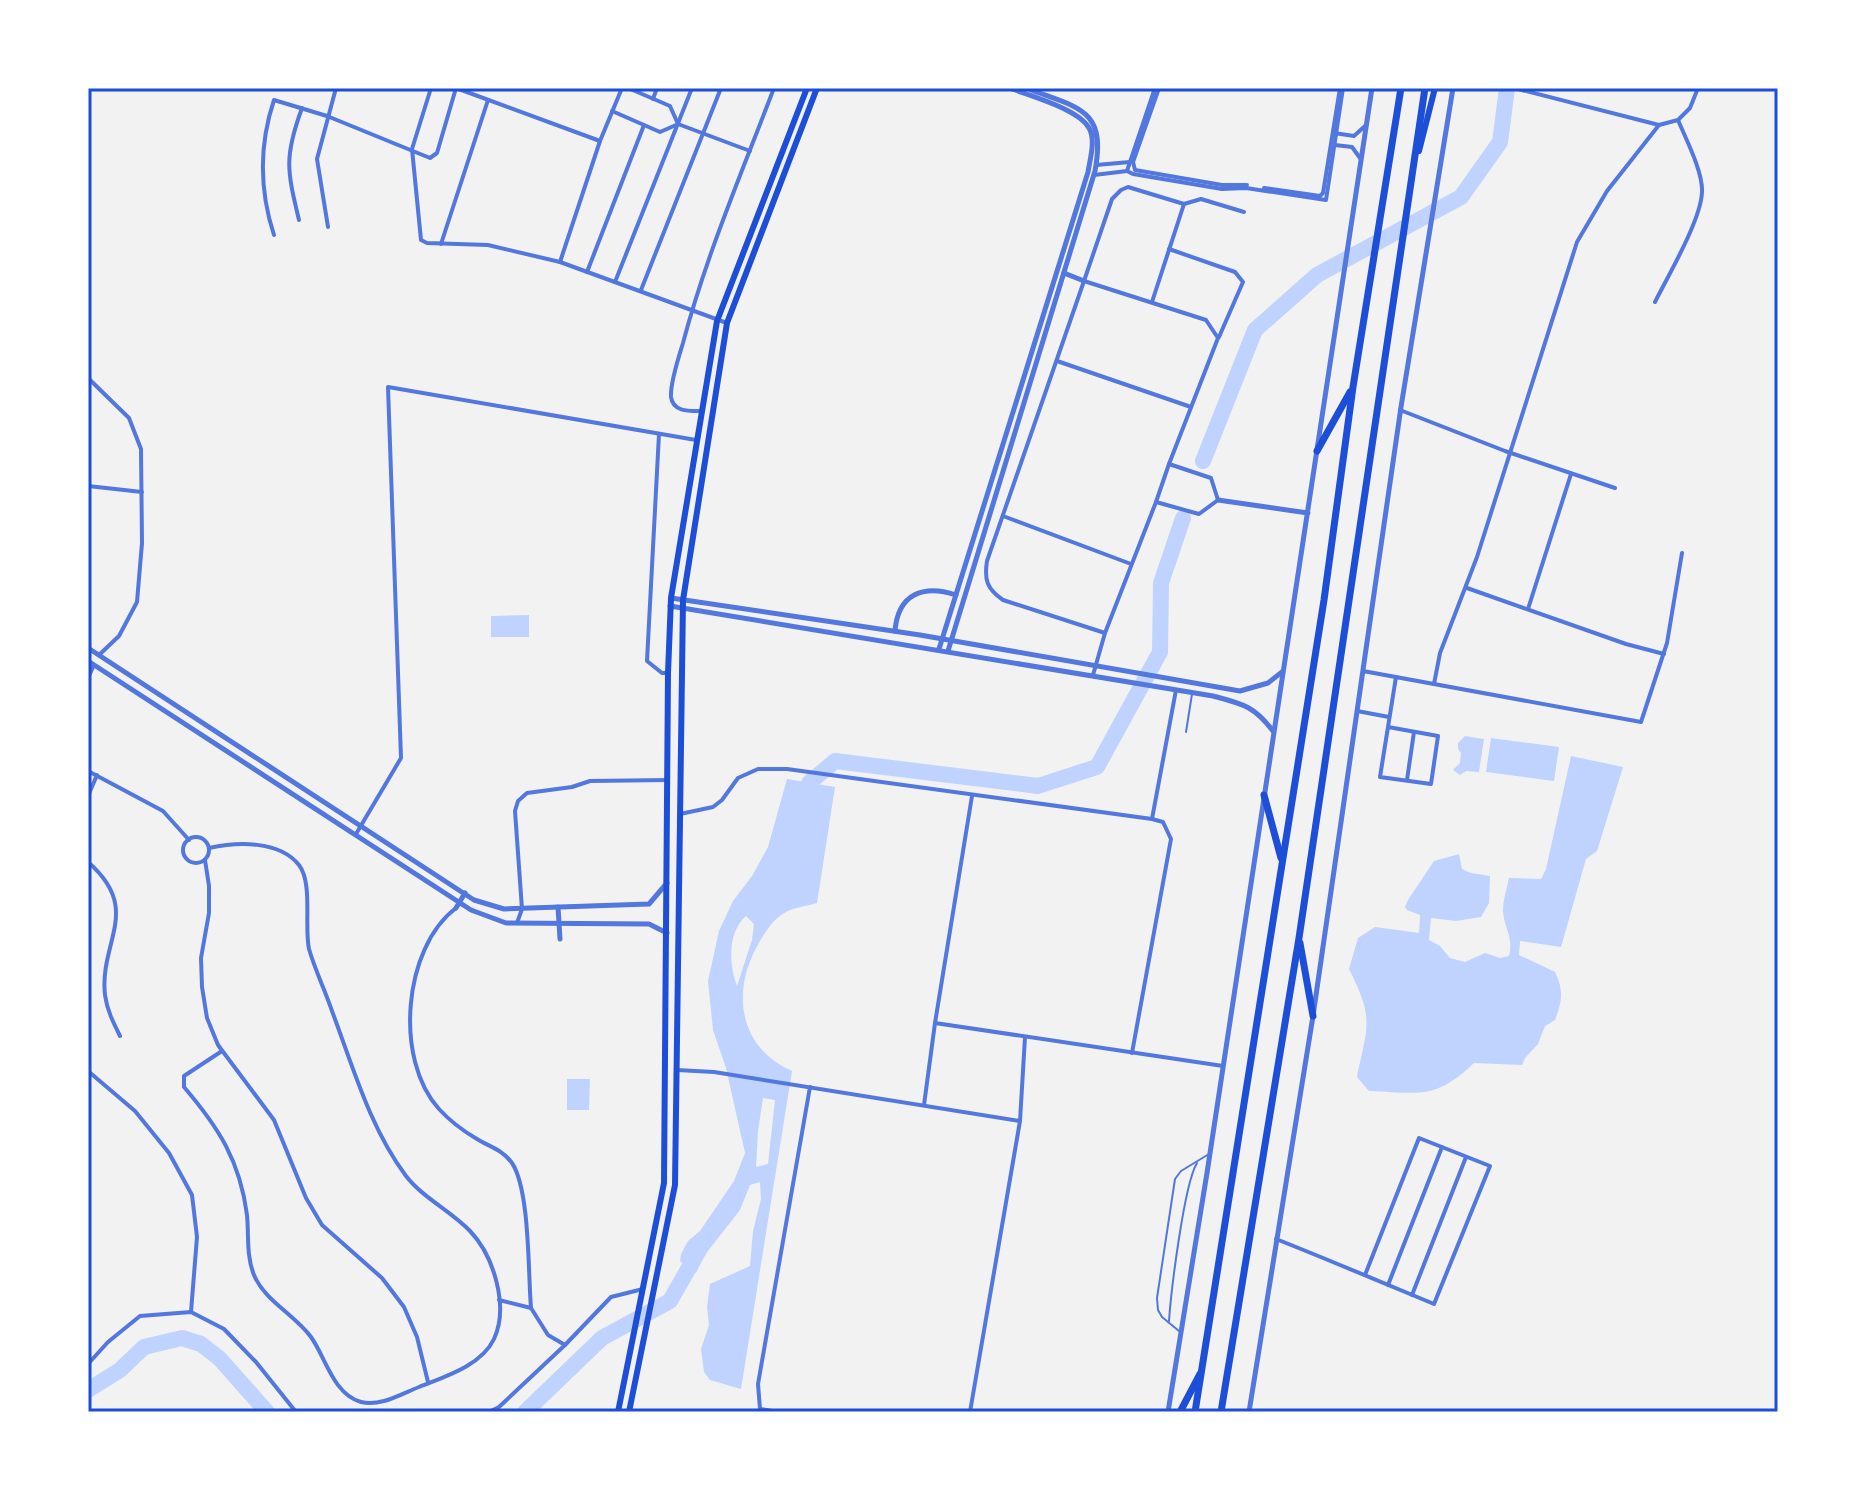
<svg xmlns="http://www.w3.org/2000/svg" width="1866" height="1500" font-family="'Fira Sans',sans-serif">
	<style>
		.water { fill: #bfd3fe; fill-rule: evenodd }
		.lines { fill: none; stroke-linecap: round; stroke-linejoin: round }
		.river { stroke: #bfd3fe; stroke-width: 16 }
		.service { stroke: #5277de; stroke-width: 2 }
		.minor { stroke: #5277de; stroke-width: 4 }
		.tertiary { stroke: #5277de; stroke-width: 5 }
		.secondary { stroke: #1d4ed8; stroke-width: 6 }
		.trunk { stroke: #1d4ed8; stroke-width: 7 }
		.neatline { fill: none; stroke: #1d4ed8; stroke-width: 3 }
	</style>
	<rect width="100%" height="100%" fill="#f2f2f2"/>
	<g class="water">
		<polygon points="529,615 529,637 491,637 491,616"/>
		<polygon points="1465,736 1484,739 1479,772 1466,771 1460,775 1453,770 1460,763 1461,753 1458,749 1458,743"/>
		<polygon points="1491,738 1559,747 1554,781 1486,772"/>
		<path d="M1571,756L1623,767L1597,851L1586,859L1561,947L1520,941L1519,955L1555,972C1564,991 1562,1001 1555,1020L1545,1026L1538,1044L1525,1058L1522,1065L1474,1063C1435,1100 1420,1093 1369,1091L1357,1077C1368,1024 1374,1019 1349,969L1358,938L1375,927L1419,933L1420,915L1407,910L1405,907L1408,900L1434,861L1459,854L1462,869L1471,873L1490,876L1489,903L1481,917L1456,921L1431,918L1429,940L1440,946L1450,958L1465,962L1485,953L1500,958L1509,956C1514,936 1504,929 1503,911C1503,900 1507,888 1509,878L1541,879L1546,869Z"/>
		<path d="M787,779L835,787L817,903C808,906 795,907 786,912C772,919 762,937 755,950C731,998 742,1049 792,1071L741,1389L710,1380L704,1372L701,1349L709,1325L707,1307L710,1284L750,1266L753,1231L761,1199L760,1182L750,1185L740,1210L704,1256L696,1273L680,1261L681,1254L688,1241L700,1231L734,1181L745,1153L726,1068L713,1030L708,981L719,931L733,901L752,876L768,847ZM746,916L754,924L752,940L737,986C729,964 727,933 746,916ZM763,1098L775,1100L768,1164L756,1167L758,1131Z"/>
		<polygon points="567,1079 590,1079 589,1110 567,1110"/>
	</g>
	<g class="lines">
		<g class="river">
			<polyline points="1203,461 1255,330 1317,275 1461,197 1500,142 1507,88"/>
			<polyline points="806,803 809,783 835,761 1038,786 1097,767 1160,652 1161,583 1183,518"/>
			<polyline points="88,1390 120,1370 144,1347 182,1338 201,1344 220,1359 267,1412"/>
			<polyline points="525,1412 602,1338 670,1301 699,1250"/>
		</g>
		<g class="service">
			<polyline points="1186,732 1192,694"/>
			<path d="M1169,1321C1171,1292 1184,1184 1197,1163"/>
			<polyline points="1179,1331 1162,1317 1158,1310 1157,1298 1175,1179 1181,1171 1209,1154"/>
		</g>
		<g class="minor">
			<polyline points="431,88 412,149 421,240 427,243 488,245 560,262 727,323"/>
			<polyline points="456,88 600,141"/>
			<polyline points="628,88 670,106 678,124 750,151"/>
			<polyline points="1155,88 1127,171 1133,174 1222,189 1246,188 1326,200 1343,88"/>
			<polyline points="1514,88 1659,125"/>
			<polyline points="653,99 657,88"/>
			<polyline points="612,111 660,132 676,125"/>
			<polyline points="1334,133 1354,136 1365,126"/>
			<polyline points="1335,145 1352,147 1360,158"/>
			<polyline points="1133,162 1135,170 1222,185 1247,185"/>
			<polyline points="1133,162 1159,88"/>
			<polyline points="1096,165 1130,162"/>
			<polyline points="1094,175 1127,171"/>
			<polyline points="1264,188 1320,196 1323,193 1340,88"/>
			<path d="M299,220C287,170 284,157 302,108"/>
			<polyline points="328,227 317,159 336,88"/>
			<path d="M274,235C259,189 259,145 274,100L327,116L430,158L437,153L456,88"/>
			<polyline points="441,244 488,100"/>
			<polyline points="1169,249 1235,272 1243,282 1219,337"/>
			<polyline points="560,262 600,141 622,88"/>
			<polyline points="587,272 644,125"/>
			<polyline points="1084,281 1112,199 1121,190 1128,187 1184,204 1201,199 1244,212"/>
			<polyline points="615,282 692,88"/>
			<polyline points="641,290 721,88"/>
			<polyline points="1152,302 1184,204"/>
			<path d="M1655,302C1668,276 1701,220 1702,192C1703,172 1686,139 1678,120"/>
			<polyline points="1057,361 1191,407"/>
			<polyline points="88,378 129,418 141,449 142,543 137,602 119,636 99,655"/>
			<polyline points="1400,410 1505,451 1615,488"/>
			<path d="M701,411C689,411 673,412 671,397C670,383 679,356 683,343C706,256 742,172 774,88"/>
			<polyline points="659,434 647,661 662,673 668,673"/>
			<polyline points="88,486 142,492"/>
			<polyline points="1156,502 1169,464"/>
			<polyline points="1003,516 1131,564"/>
			<polyline points="1467,588 1626,644 1664,654"/>
			<polyline points="1528,609 1571,474"/>
			<polyline points="1363,671 1641,722 1667,643 1682,553"/>
			<path d="M1093,675L1105,633L1156,502L1199,514L1218,500L1211,478L1169,464L1218,338L1206,320L1084,281L987,561C984,580 987,589 1003,600L1105,633"/>
			<polyline points="88,678 94,665"/>
			<polyline points="1434,684 1440,653 1477,557 1577,242 1607,191 1659,125 1678,120 1690,108 1698,88"/>
			<polyline points="1357,711 1389,717"/>
			<polyline points="1388,727 1438,736 1431,784 1380,777 1396,677"/>
			<polyline points="88,771 163,811 189,840"/>
			<polyline points="1407,780 1414,732"/>
			<polyline points="88,796 97,775"/>
			<polyline points="680,814 713,807 722,800 738,778 758,769 787,769 1152,819"/>
			<polyline points="356,834 401,758 388,387 696,440"/>
			<circle cx="196" cy="850" r="13"/>
			<path d="M209,848C237,842 279,840 299,865C313,883 304,926 309,949C315,970 325,990 332,1011C353,1067 370,1128 406,1176C423,1198 451,1211 470,1231C494,1256 509,1307 494,1339C481,1366 444,1377 419,1387C401,1394 380,1407 361,1402C333,1394 326,1358 311,1337C295,1315 264,1300 254,1275C246,1255 249,1235 247,1215C240,1161 219,1128 184,1087V1076L222,1051"/>
			<polyline points="205,860 209,886 209,913 201,958 202,987 207,1018 218,1045 274,1120 306,1198 322,1225 382,1278 404,1307 417,1337 428,1382"/>
			<path d="M88,862C143,910 99,941 105,995C107,1010 113,1022 120,1036"/>
			<path d="M456,908C403,948 394,1060 439,1109C449,1120 465,1132 477,1139C490,1147 503,1150 512,1163C530,1190 528,1273 531,1308"/>
			<polyline points="517,923 522,909 515,811 518,801 527,793 572,787 590,781 668,780"/>
			<polyline points="935,1023 1223,1066"/>
			<polyline points="1132,1053 1171,839 1163,822 1152,819 1176,690"/>
			<polyline points="677,1070 714,1072 1020,1121"/>
			<polyline points="88,1071 135,1111 169,1153 192,1195 197,1237 191,1312"/>
			<polyline points="924,1105 935,1023 972,796"/>
			<path d="M1276,1239C1329,1260 1381,1282 1434,1304L1490,1166L1419,1138L1365,1275"/>
			<polyline points="1388,1285 1442,1147"/>
			<polyline points="1412,1295 1466,1157"/>
			<polyline points="499,1300 531,1308 548,1335 565,1345"/>
			<polyline points="88,1364 108,1342 140,1316 191,1312 224,1329 256,1362 296,1412"/>
			<polyline points="489,1412 499,1407 565,1345 611,1297 643,1289"/>
			<polyline points="779,1412 760,1409 758,1384 810,1087"/>
			<polyline points="970,1412 1020,1121 1025,1037"/>
		</g>
		<g class="tertiary">
			<polyline points="1064,273 1084,281"/>
			<polyline points="1218,500 1308,513"/>
			<polyline points="671,598 920,635 1240,691 1268,683 1282,672"/>
			<path d="M670,606L1213,696C1243,704 1254,706 1273,731"/>
			<path d="M895,631C898,594 923,584 956,595"/>
			<polyline points="88,648 474,900 504,909 649,904 667,883"/>
			<path d="M939,649L1088,172C1090,159 1096,140 1089,128C1079,109 1030,96 1010,88"/>
			<path d="M948,651L1095,171C1107,107 1077,108 1026,88"/>
			<polyline points="88,661 471,910 506,923 649,924 667,933"/>
			<polyline points="558,907 560,939"/>
			<polyline points="456,908 465,893"/>
			<polyline points="1168,1412 1207,1173 1372,88"/>
			<polyline points="1249,1412 1313,1016 1401,407 1453,88"/>
		</g>
		<g class="secondary">
			<polyline points="1419,151 1435,88"/>
			<polyline points="618,1412 664,1183 668,673 671,598 717,321 807,88"/>
			<polyline points="629,1412 675,1185 683,600 727,323 817,88"/>
		</g>
		<g class="trunk">
			<polyline points="1317,451 1350,392"/>
			<polyline points="1264,795 1281,858"/>
			<polyline points="1300,943 1313,1016"/>
			<polyline points="1180,1412 1200,1374"/>
			<polyline points="1195,1412 1324,600 1353,387 1401,88"/>
			<polyline points="1221,1412 1299,938 1425,88"/>
		</g>
	</g>
	<rect width="1866" height="1500" fill="none" stroke="#ffffff" stroke-width="180"/>
	<rect x="90" y="90" width="1686" height="1320" class="neatline"/>
</svg>
